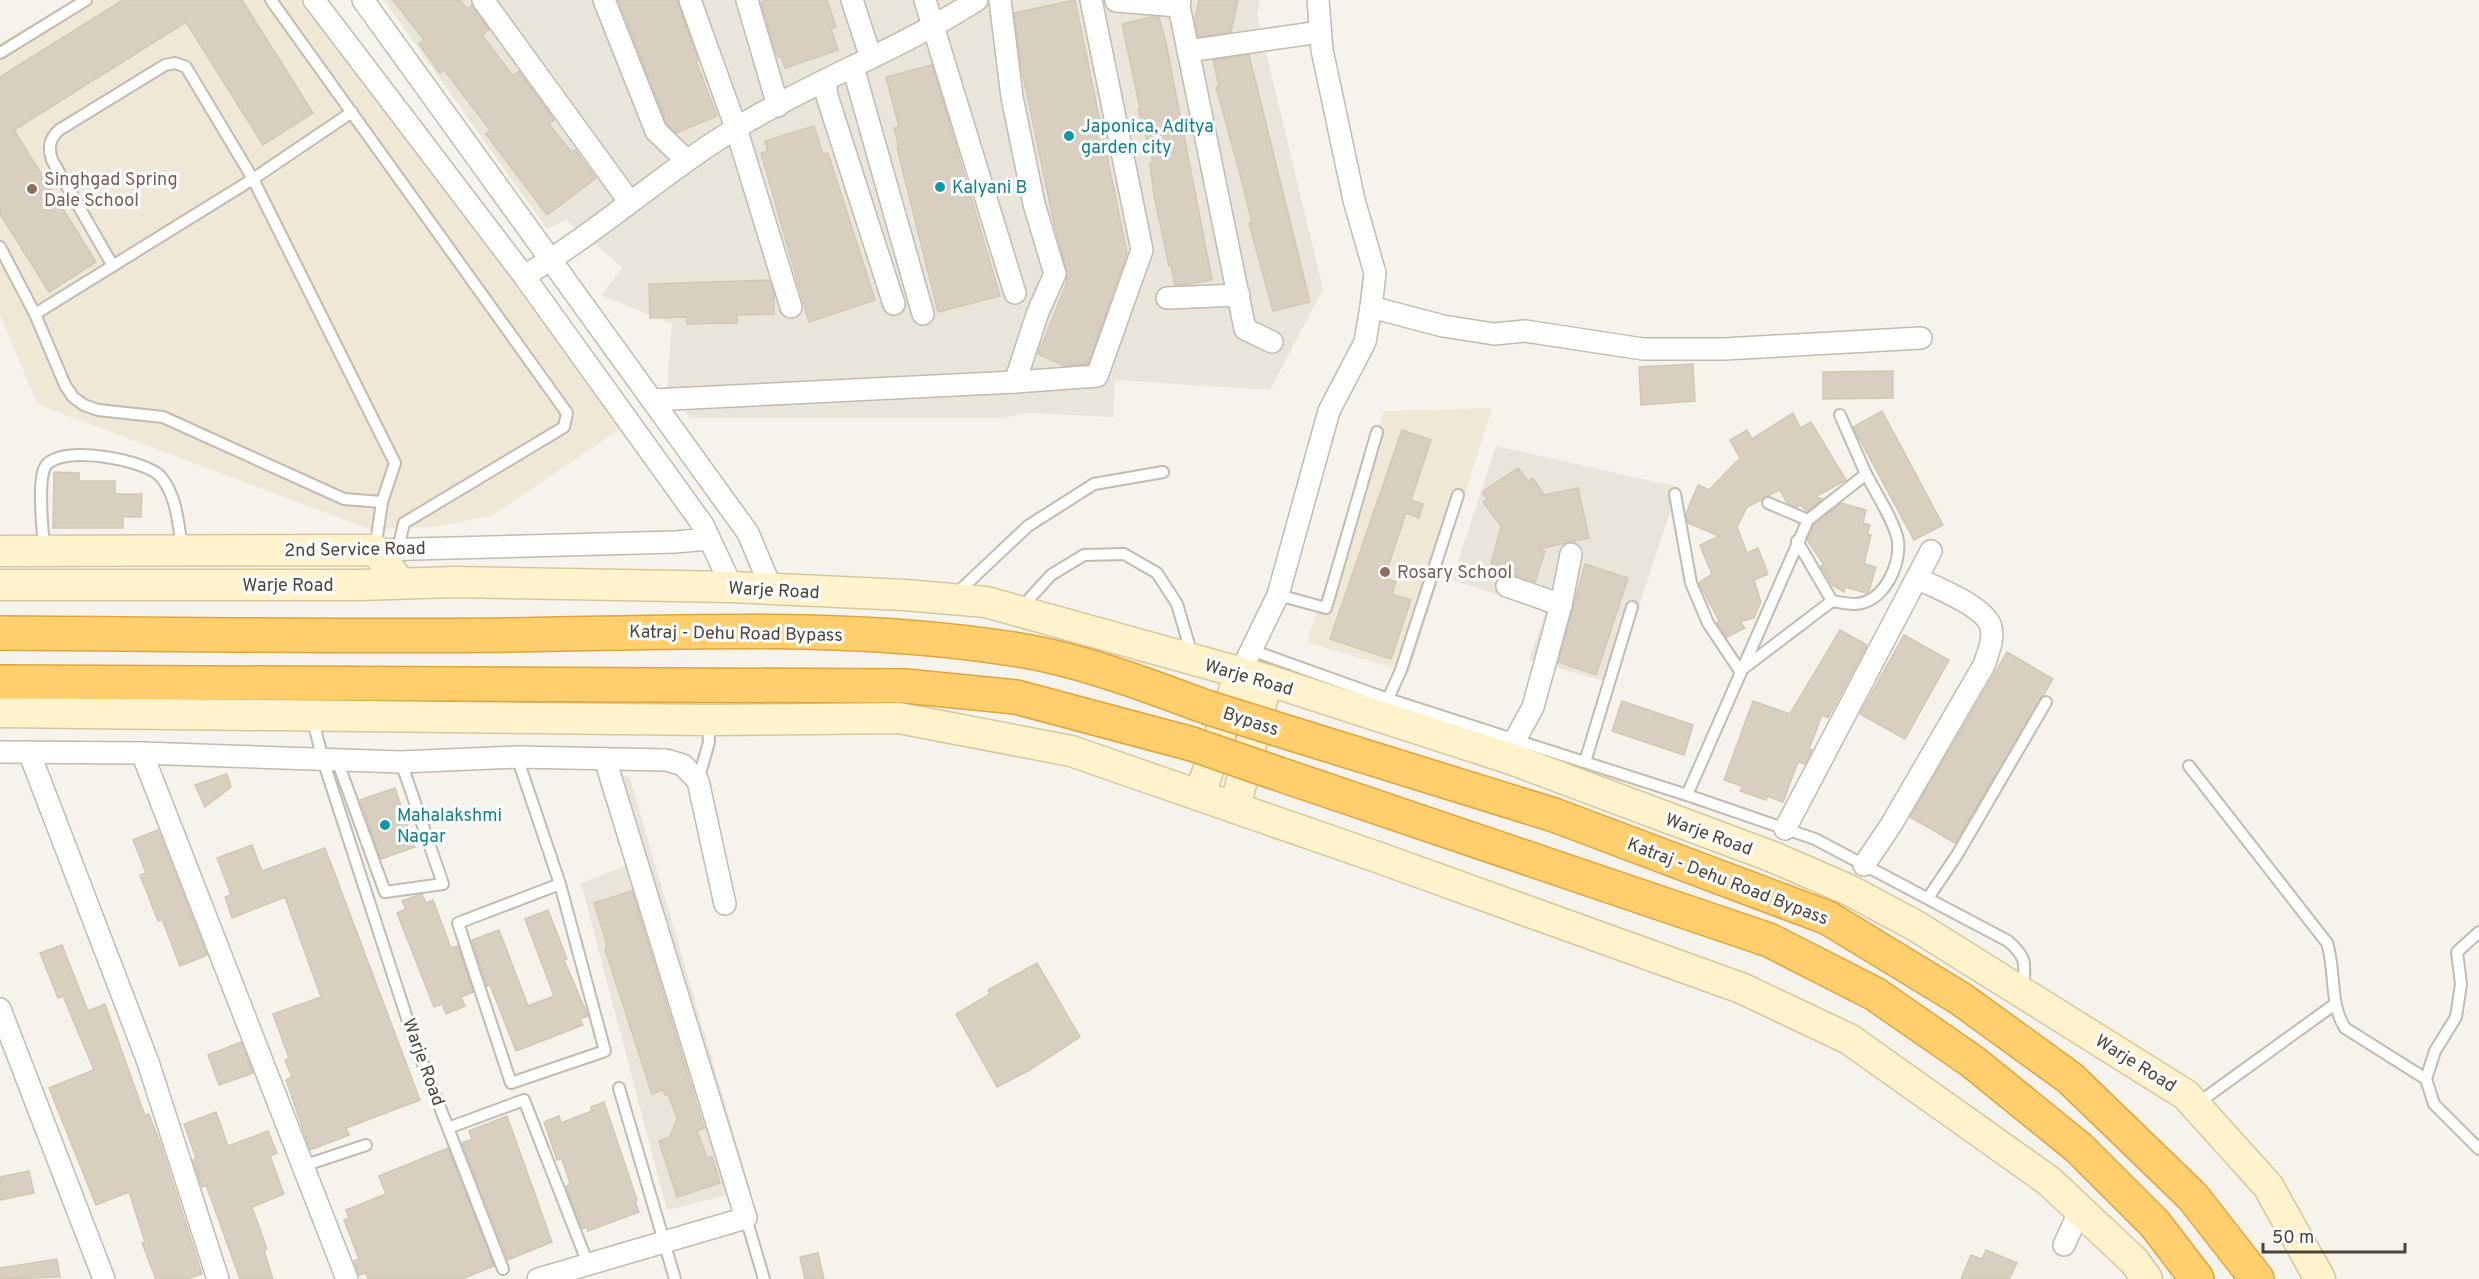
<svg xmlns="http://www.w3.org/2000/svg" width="2479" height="1279" font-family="Overpass,sans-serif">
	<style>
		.residential { fill: #eae5da }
		.education { fill: #efe8d6 }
		.building { fill: #d8cfc1; stroke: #d3c7b4; stroke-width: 1.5 }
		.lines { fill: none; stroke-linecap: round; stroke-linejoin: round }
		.lane-casing { stroke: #c2bbae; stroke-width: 14 }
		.street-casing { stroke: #c2bbae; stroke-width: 24 }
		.secondary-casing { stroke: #d6c79b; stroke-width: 33 }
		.highway-casing { stroke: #e0a43c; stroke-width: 36 }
		.lane { stroke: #fff; stroke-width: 10 }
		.street { stroke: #fff; stroke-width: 21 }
		.secondary { stroke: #fff3cd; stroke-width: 30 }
		.highway { stroke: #ffcf6e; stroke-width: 33 }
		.highway-bridge-casing { stroke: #e0a43c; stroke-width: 36; stroke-linecap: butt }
		.highway-bridge { stroke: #ffcf6e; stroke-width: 33 }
		.culture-dot { fill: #0f9aa8; stroke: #fff; stroke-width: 2 }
		.education-dot { fill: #8d6e63; stroke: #fff; stroke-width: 2 }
		.labels { text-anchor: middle; stroke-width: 6; stroke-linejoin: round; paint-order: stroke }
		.culture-label { font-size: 18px; fill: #0d838f; stroke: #fff; text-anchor: start }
		.education-label { font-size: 18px; fill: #785e54; stroke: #fff; text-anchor: start }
		.street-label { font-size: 18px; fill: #4b4439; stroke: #fff }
	</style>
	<rect width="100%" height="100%" fill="#f6f3ec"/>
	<g class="residential">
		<polygon points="384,0 1260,0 1257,15 1323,289 1270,390 1115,380 1113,417 1027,413 1004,418 690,418 667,388 672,324 601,295 623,268 566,220 547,229"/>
		<polygon points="1496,446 1678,487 1614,684 1529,660 1546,610 1452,580"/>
		<polygon points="629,775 750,1189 667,1210 581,883 626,866 599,783"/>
	</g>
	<g class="education">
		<polygon points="73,0 299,0 623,427 491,516 435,527 369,529 37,404 0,314 0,43"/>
		<polygon points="1492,408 1409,673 1307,642 1351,502 1384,411"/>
	</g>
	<g class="building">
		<polygon points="123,0 242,0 313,113 263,145 186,22 14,130 96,262 49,292 0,214 0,77"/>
		<polygon points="393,0 460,0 467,9 472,5 489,30 482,35 513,76 519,71 554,120 549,124 571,152 575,150 596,178 547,215 486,134 491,131 444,70 440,73 419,44 424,40"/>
		<polygon points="618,0 677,0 698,60 696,61 717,116 676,133 667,124"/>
		<polygon points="767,0 827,0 836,27 831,29 838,50 785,68 781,56 778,57 775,50 761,2"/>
		<polygon points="1075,0 1127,253 1088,364 1065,366 1038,354 1066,285 1067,271 1055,228 1021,66 1014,13"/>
		<polygon points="1199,0 1238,0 1231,32 1198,37 1195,20"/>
		<polygon points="1151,17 1159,17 1166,43 1212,280 1190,284 1175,285 1171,265 1169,266 1154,195 1150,163 1153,162 1138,109 1140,108 1122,24"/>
		<polygon points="1249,55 1310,302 1273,311 1249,223 1252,223 1240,174 1216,87 1219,86 1213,60"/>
		<polygon points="932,65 1000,296 938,312 897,148 899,148 894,128 899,127 886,77"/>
		<polygon points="814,126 823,154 828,153 875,300 809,322 761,153 768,151 765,141"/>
		<polygon points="769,280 774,294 774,314 737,315 737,323 687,324 687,317 650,318 649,284"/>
		<polygon points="1693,364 1695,401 1641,405 1639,367"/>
		<polygon points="1893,371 1893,398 1823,399 1823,372"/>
		<polygon points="1882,411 1943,525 1914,540 1853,427"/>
		<polygon points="1793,413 1800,428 1811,422 1846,480 1815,497 1823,499 1807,511 1800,505 1797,507 1787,503 1780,490 1747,507 1737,527 1747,553 1758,548 1768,574 1754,580 1761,602 1754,618 1740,622 1745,628 1727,637 1717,623 1719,621 1699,583 1712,574 1700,545 1719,536 1688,523 1686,514 1698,485 1709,490 1740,458 1730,440 1747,430 1752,439"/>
		<polygon points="1402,430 1431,440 1411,500 1423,504 1419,518 1406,513 1384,578 1396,582 1392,594 1411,600 1391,659 1330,639"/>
		<polygon points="1518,468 1528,481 1533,478 1544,495 1578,488 1589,538 1538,549 1545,551 1535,582 1511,574 1499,577 1489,573 1501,526 1483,502 1487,499 1482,492"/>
		<polygon points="54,472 79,473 79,481 115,481 115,494 142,494 141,517 123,517 123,528 53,528"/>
		<polygon points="1841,503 1866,510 1863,523 1870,525 1867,534 1871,535 1864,564 1876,567 1869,591 1866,593 1845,587 1844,592 1832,585 1821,566 1824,565 1807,540 1814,525"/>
		<polygon points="1585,564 1628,578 1596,675 1558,662"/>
		<polygon points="1840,630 1867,645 1828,718 1822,715 1809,749 1812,750 1805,764 1798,762 1783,802 1767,796 1766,800 1740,791 1742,786 1724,780 1753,701 1790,714"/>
		<polygon points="1904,635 1949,660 1905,739 1860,714"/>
		<polygon points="2007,652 2053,679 1955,843 1910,817"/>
		<polygon points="1622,701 1693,725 1684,755 1612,731"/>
		<polygon points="227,774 231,787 205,807 195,785"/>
		<polygon points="395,788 415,847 381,859 360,800"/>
		<polygon points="158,830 207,955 180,966 162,919 158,921 140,875 146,873 133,840"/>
		<polygon points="252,845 262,871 325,848 420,1100 346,1128 349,1135 310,1150 286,1080 292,1077 285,1060 289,1058 273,1014 321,997 285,897 232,918 225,897 231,895 217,858"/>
		<polygon points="632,891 704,1128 697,1131 707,1158 712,1156 720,1183 677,1197 659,1141 670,1137 677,1118 668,1094 665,1095 663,1090 652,1094 605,949 607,945 594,903"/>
		<polygon points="422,894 426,903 433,900 451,948 458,946 473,992 461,997 465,1006 446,1014 442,1004 434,1007 397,913 406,909 402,901"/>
		<polygon points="548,910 567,959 564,960 588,1016 580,1019 583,1025 516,1051 490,985 487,986 472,940 499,930 528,1006 554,996 525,919"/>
		<polygon points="62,945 88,1011 105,1004 145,1116 149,1114 160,1143 202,1274 187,1279 156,1279 142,1243 145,1242 129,1192 96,1205 49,1088 94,1070 63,996 58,998 40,953"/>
		<polygon points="1037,963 1080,1037 1028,1071 997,1087 956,1014 990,994 988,990"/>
		<polygon points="241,1042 253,1073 219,1085 208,1055"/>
		<polygon points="604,1102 637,1200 635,1201 639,1212 588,1231 587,1227 582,1229 566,1187 570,1183 562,1159 557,1160 544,1122 559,1116 561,1123 592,1111 591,1107"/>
		<polygon points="216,1112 228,1146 268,1131 277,1153 270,1156 284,1194 252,1207 267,1249 264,1250 273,1279 240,1279 206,1185 202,1187 193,1160 196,1158 184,1124"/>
		<polygon points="507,1116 552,1242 508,1260 462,1143 472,1139 469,1131"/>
		<polygon points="448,1148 494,1266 462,1279 368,1279 366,1273 359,1275 354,1261 359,1259 344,1220 349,1218 346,1210 386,1194 379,1176"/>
		<polygon points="29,1171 34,1193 0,1200 0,1177"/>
		<polygon points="1986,1250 2017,1263 2009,1279 1961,1279 1971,1255 1982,1259"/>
		<polygon points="818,1253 824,1279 805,1279 800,1257"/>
		<polygon points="57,1259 60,1277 0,1279 0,1268"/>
	</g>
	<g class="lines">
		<defs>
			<g id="lane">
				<polyline points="271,0 567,413 564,427 404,523 398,549"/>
				<polyline points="0,53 86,0"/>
				<polyline points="0,247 35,314 65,385 73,397 84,405 98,410 163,417 344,499 382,502"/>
				<path d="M113,266L52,160C48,147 49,140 59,130L165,65L175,63L186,67L253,179L395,463L382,502L375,550"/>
				<polyline points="35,314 253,179 352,112"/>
				<polyline points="1840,415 1866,474"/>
				<path d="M1675,494L1691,583L1708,623L1740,671L1832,601C1839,602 1848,604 1855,604C1883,603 1901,566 1898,541C1895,522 1875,492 1866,474L1808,520L1687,795"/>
				<polyline points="1768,503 1808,520"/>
				<polyline points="1797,541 1832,601"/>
				<path d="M44,549C43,531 37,482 45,467C59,443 147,460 161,477C177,497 178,523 182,547"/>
				<polyline points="957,593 1028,526 1094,484 1163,472"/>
				<polyline points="1278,595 1326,608 1377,432"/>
				<polyline points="1021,608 1051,575 1084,555 1124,554 1157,573 1177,604 1192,655"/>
				<path d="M1251,650L1388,699L1687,795L1815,839L2008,941C2028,958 2025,965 2023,989"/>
				<polyline points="1388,699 1401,670 1458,495"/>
				<polyline points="312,717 323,760 416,1046 503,1269"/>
				<polyline points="517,757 560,884 605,1051 511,1083 458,923 560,884"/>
				<polyline points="337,760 385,892 443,884 401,762"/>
				<polyline points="1585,762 1632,607"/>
				<path d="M2189,766L2327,943C2336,971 2329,1003 2345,1028L2426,1079"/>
				<polyline points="698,781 709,742 708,723"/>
				<polyline points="1928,898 1957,855 2046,702"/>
				<polyline points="2479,932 2457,952 2461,984 2456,1017 2435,1051 2426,1079 2434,1104 2479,1149"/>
				<polyline points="619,1088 675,1279"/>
				<polyline points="2198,1103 2335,1004"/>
				<polyline points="448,1128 524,1100 588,1264"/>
				<polyline points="303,1166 366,1145"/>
				<polyline points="746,1218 764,1279"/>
			</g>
			<g id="street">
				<polyline points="314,0 524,276 703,525 732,587"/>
				<polyline points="363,0 748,533 772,590"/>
				<polyline points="483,0 629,201"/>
				<polyline points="604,0 656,131 686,160"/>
				<polyline points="690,0 736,128 791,307"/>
				<polyline points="747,0 778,106"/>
				<polyline points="852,0 871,58"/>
				<polyline points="925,0 1015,293"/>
				<polyline points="1000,0 1012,97 1034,204 1055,274 1038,312 1015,382 1097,376 1142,250 1091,0"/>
				<polyline points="1180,0 1179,6 1245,329 1272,342"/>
				<polyline points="1116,1 1179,6"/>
				<polyline points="1188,51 1320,32"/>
				<polyline points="853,67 923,314"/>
				<polyline points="825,82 827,96 894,304"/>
				<path d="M524,276C602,230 669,167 748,121C823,77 904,47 977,0"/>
				<polyline points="1167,298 1239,295"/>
				<polyline points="1371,307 1443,326 1494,334 1525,331 1643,349 1724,349 1921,338"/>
				<polyline points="652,400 1015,382"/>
				<polyline points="375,550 675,542 709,539"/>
				<polyline points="1507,586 1561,605"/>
				<polyline points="1240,673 1278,595 1329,411 1365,342 1371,307 1375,273 1354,200 1322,50 1318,0"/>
				<polyline points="1515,740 1533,707 1561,605 1571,554"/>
				<polyline points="0,752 142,753 401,762 517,757 666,760 683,765 698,781 725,904"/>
				<polyline points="29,752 148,1062 218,1279"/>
				<polyline points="142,753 347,1279"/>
				<polyline points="1785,829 1931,551"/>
				<path d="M1864,865L1891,825L1984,665C1988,653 1994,640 1991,627C1985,606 1936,588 1917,578"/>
				<polyline points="0,1009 104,1279"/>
				<polyline points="2064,1245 2080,1210"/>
				<polyline points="538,1279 746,1218 605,759"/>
			</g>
			<g id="secondary">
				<polyline points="0,551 375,550 400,583"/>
				<polyline points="0,585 359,585 454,582 732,587 905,595 986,602 1267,680 1511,759 1773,857 1849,890 1916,926 2186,1095 2268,1186 2320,1279"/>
				<polyline points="0,712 708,720 899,718 1071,751 1377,857 1741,988 1849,1039 2049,1181 2134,1261 2147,1279"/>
				<polyline points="1200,795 1240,673"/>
				<polyline points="1235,808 1267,680"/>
			</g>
			<g id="highway">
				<path d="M0,633C169,634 338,637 507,635C679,633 854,622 1025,651C1083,661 1150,686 1206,707"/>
				<polyline points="0,682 905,686 1016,697 1192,744"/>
				<polyline points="1296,735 1554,815 1828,918 1961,999 2070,1078 2193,1197 2257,1279"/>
				<polyline points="1279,774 1769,940 1875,994 1973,1062 2079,1148 2155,1224 2197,1279"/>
			</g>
		</defs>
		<use href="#lane" class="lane-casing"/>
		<use href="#street" class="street-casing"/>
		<use href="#secondary" class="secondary-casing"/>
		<use href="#highway" class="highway-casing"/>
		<use href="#lane" class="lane"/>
		<use href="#street" class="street"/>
		<use href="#secondary" class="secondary"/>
		<use href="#highway" class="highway"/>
		<defs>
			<g id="highway-bridge">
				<polyline points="1206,707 1296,735"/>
				<polyline points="1192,744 1279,774"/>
			</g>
		</defs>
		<use href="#highway-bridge" class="highway-bridge-casing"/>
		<use href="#highway-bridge" class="highway-bridge"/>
	</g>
	<g class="culture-dot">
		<circle cx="1069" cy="136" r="6"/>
		<circle cx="940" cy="187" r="6"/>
		<circle cx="385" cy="825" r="6"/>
	</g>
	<g class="education-dot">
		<circle cx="32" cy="189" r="6"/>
		<circle cx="1385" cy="572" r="6"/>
	</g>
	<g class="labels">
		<g class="culture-label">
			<text x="1081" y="132">Japonica, Aditya<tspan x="1081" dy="21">garden city</tspan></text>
			<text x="952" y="193">Kalyani B</text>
			<text x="397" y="821">Mahalakshmi<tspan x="397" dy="21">Nagar</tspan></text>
		</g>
		<g class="education-label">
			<text x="44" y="185">Singhgad Spring<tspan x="44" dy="21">Dale School</tspan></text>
			<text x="1397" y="578">Rosary School</text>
		</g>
		<g class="street-label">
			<text transform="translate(355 549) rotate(-1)" y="6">2nd Service Road</text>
			<text x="288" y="591">Warje Road</text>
			<text transform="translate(774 590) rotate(3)" y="6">Warje Road</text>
			<text transform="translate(736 633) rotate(1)" y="6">Katraj - Dehu Road Bypass</text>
			<text transform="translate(1249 677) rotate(16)" y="6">Warje Road</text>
			<text transform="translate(1251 721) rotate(18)" y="6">Bypass</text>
			<text transform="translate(1709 834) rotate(20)" y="6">Warje Road</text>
			<text transform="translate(1728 881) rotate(21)" y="6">Katraj - Dehu Road Bypass</text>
			<text transform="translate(424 1062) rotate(70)" y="6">Warje Road</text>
			<text transform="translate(2136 1063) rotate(32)" y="6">Warje Road</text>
		</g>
	</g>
	<path d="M2263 1243v9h142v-9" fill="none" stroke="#4b4439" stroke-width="3"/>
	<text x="2272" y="1243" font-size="18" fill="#4b4439" stroke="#ffffff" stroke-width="4.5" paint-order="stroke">50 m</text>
</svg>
